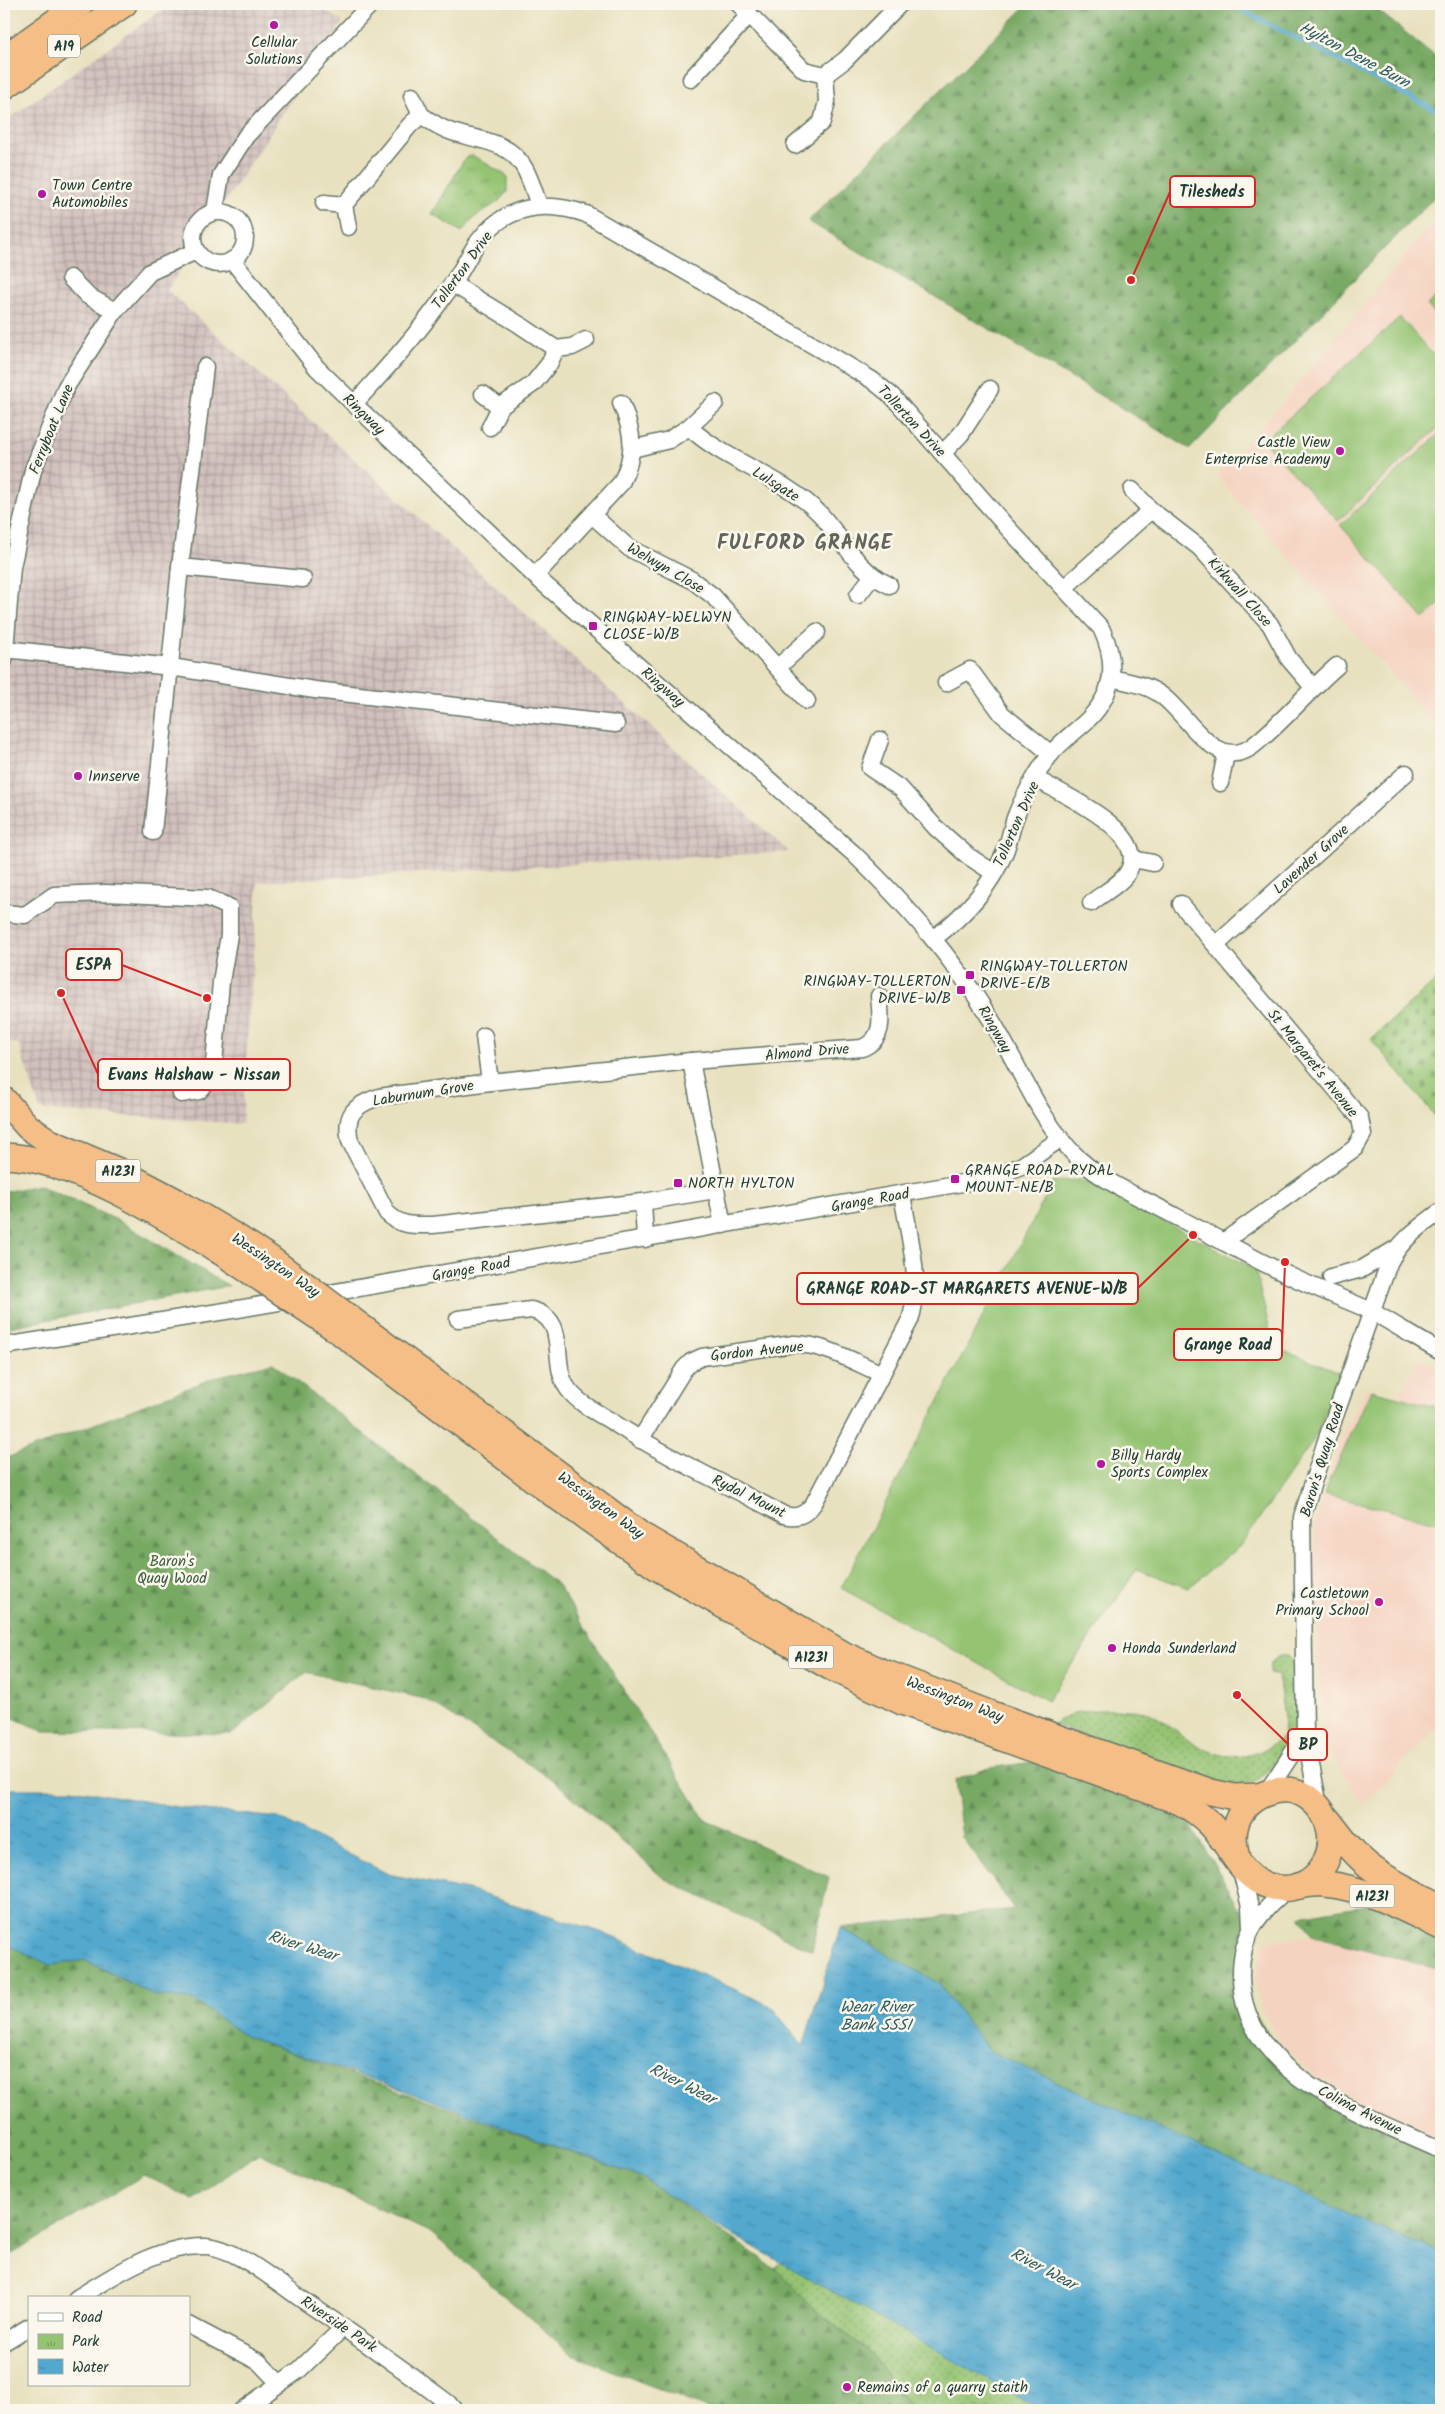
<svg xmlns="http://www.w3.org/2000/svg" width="1445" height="2414" font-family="Kalam,sans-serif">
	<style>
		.built { fill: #f5d3c1 }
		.industrial { fill: url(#industrial-grid) }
		.grass { fill: url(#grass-dots); stroke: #5a8053 }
		.forest { fill: url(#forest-firs); stroke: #4b734c }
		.cemetery { fill: url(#cemetery-stones); stroke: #5a8053 }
		.park { fill: url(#park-tufts); stroke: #5a8053 }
		.pitch { fill: #94c372; stroke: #5a8053 }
		.water { fill: url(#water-ripples); stroke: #387281 }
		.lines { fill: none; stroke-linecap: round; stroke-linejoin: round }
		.stream { stroke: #52a8ce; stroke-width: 4.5 }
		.minor-casing { stroke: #657665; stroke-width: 19 }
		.highway-casing { stroke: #657665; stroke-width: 28 }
		.minor { stroke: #fff; stroke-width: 16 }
		.highway { stroke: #f6be87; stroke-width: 25 }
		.highway-bridge-casing { stroke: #657665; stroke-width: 28; stroke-linecap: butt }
		.highway-bridge { stroke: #f6be87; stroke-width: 25 }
		.poi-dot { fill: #b5179e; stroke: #fbf7ec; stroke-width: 2 }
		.labels { text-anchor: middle; stroke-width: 5; stroke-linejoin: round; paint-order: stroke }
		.shield { fill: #fbf7ec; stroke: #61756b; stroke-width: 1 }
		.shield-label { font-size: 14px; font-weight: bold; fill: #1f3d34 }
		.poi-label { font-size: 15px; fill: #1f3d34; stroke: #fbf7ec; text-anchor: start }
		.street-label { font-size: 15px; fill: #1f3d34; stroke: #fbf7ec }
		.park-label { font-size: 15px; fill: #3c5e44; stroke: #fbf7ec }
		.water-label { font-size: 16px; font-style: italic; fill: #2e5d62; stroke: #fbf7ec }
		.district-label { font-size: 20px; font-weight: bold; letter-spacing: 1px; fill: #646559; stroke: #fbf7ec }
		.leader { fill: none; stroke: #d62828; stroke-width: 2 }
		.callout-dot { fill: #d62828; stroke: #fbf7ec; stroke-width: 2 }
		.callout { fill: #fbf7ec; stroke: #d62828; stroke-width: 2 }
		.callout-label { font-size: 16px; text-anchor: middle; font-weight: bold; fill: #1f3d34 }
	</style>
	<defs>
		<pattern id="industrial-grid" width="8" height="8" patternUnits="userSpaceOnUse" patternTransform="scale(1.25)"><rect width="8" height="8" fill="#d1c0bc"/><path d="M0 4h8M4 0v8" fill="none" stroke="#a99d9a"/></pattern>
		<pattern id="grass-dots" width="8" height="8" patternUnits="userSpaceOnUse" patternTransform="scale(1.25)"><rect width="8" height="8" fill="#94c372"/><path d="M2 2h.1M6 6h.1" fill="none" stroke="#78a05e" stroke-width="1.8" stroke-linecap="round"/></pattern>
		<pattern id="forest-firs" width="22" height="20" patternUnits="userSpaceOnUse" patternTransform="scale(1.25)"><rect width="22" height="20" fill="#77a964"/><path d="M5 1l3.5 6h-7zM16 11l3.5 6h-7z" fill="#618b53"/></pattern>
		<pattern id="cemetery-stones" width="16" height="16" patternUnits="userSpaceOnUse" patternTransform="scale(1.25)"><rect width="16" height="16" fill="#94c372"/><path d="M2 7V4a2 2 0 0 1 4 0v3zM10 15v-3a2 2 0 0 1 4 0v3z" fill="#78a05e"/></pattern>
		<pattern id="park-tufts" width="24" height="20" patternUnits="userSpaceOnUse" patternTransform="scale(1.25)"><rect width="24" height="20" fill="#94c372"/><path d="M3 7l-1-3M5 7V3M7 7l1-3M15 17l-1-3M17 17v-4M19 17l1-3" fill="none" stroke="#78a05e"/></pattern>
		<pattern id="water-ripples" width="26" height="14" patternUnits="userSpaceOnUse" patternTransform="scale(1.25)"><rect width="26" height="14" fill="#52a8ce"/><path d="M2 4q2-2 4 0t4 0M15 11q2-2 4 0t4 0" fill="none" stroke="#438aa8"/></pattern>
	</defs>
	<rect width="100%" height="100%" fill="#fbf7ec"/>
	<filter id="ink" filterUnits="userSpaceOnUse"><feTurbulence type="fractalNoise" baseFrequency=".02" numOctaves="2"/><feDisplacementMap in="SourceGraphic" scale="10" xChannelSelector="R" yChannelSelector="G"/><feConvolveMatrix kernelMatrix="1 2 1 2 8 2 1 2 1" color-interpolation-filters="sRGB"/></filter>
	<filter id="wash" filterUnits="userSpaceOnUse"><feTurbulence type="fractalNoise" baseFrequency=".0096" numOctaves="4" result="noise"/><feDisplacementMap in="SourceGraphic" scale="20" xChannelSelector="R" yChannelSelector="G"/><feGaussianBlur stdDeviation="1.12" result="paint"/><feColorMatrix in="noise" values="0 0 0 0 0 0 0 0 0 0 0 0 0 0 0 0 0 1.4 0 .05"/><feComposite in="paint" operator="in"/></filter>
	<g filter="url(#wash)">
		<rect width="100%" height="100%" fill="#e8e1bf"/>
		<g class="built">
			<polygon points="1441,213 1441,730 1216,475 1261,428"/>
			<polygon points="1419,1358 1441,1369 1441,1724 1363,1804 1330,1753 1319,1675 1314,1529 1338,1446 1366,1388 1396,1402"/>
			<polygon points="1312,1935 1441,1970 1441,2175 1413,2156 1341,2090 1312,2075 1284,2047 1263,2013 1254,1978 1264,1943"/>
		</g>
		<polygon class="industrial" points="170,4 315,4 343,22 167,290 789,852 258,882 242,1124 40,1110 18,1043 4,1044 4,122"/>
		<g class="grass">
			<path d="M1280,1656H1288C1306,1672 1299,1700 1295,1721C1291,1744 1268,1783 1242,1784C1213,1786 1184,1772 1157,1762C1123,1749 1088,1736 1053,1724C1060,1720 1067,1716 1074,1713C1084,1709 1131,1709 1142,1711C1161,1716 1175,1731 1191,1741C1223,1763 1255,1762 1283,1736L1284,1719L1278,1674H1270C1269,1664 1271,1661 1280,1656Z"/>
			<polygon points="782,2262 1041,2410 913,2410 869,2351 813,2308 775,2268"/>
		</g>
		<g class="forest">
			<polygon points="1028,4 1370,4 1441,61 1441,190 1190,449 808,221"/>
			<polygon points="39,1185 119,1221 229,1286 4,1328 4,1192"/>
			<polygon points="273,1363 558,1585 705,1820 829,1877 812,1951 663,1878 552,1779 425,1699 306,1672 232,1734 43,1731 4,1714 4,1459 219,1376"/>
			<polygon points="1033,1762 1189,1822 1251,1928 1241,1993 1292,2074 1441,2150 1441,2259 989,2051 938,1983 840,1928 1014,1909 962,1837 955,1780 989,1768"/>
			<polygon points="1387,1901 1441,1927 1441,1970 1312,1935 1300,1916"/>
			<polygon points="4,1943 50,1965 85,1960 153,1995 194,2000 245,2036 643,2178 775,2268 813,2308 871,2353 913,2410 712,2410 573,2355 431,2233 259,2153 193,2200 144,2175 4,2259"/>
		</g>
		<polygon class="cemetery" points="1441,976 1441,1123 1371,1039"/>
		<polygon class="park" points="472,155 507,176 507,192 499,201 475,217 462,232 432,214 465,158"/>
		<g class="pitch">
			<polygon points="1441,292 1441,321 1427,305"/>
			<polygon points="1400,317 1441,364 1441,425 1338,521 1263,441"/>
			<polygon points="1441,432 1441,603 1424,619 1340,525"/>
			<polygon points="1079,1180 1090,1183 1255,1269 1274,1347 1340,1373 1315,1438 1279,1490 1240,1546 1188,1588 1137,1569 1047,1701 841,1588 1053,1182"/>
			<polygon points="1371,1390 1441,1408 1441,1523 1324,1494"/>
		</g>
		<polygon class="water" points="4,1789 72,1789 178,1807 278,1818 388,1874 468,1890 598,1931 712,1979 771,2006 803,2046 840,1928 938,1983 989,2051 1383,2230 1441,2252 1441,2410 1041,2410 717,2226 643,2178 392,2086 245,2036 194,2000 153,1995 86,1960 50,1965 4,1943"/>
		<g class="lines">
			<polyline class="stream" points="1230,4 1441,113"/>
		</g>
	</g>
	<g filter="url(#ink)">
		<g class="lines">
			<defs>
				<g id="minor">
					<polyline points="739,4 804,70 825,75 845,60 900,4"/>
					<polyline points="691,79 749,15"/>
					<polyline points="412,96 421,115"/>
					<polyline points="795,145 822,122 827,101 825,75"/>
					<polyline points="324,203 344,205"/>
					<polyline points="215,211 221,175 246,136 371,4"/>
					<circle cx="219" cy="238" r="26"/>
					<path d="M348,227L344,205L410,125L421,115C431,122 440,128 452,132C479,141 509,140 525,169C531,181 535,193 539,206"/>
					<path d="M232,260L317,368L354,404L535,576L853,853C907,906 950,954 990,1018C1020,1066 1038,1120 1079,1159C1106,1184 1144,1199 1175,1216C1213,1236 1250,1257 1288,1275C1315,1288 1342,1298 1369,1310C1393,1323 1417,1339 1441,1352"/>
					<polyline points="70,278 88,296 115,311"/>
					<polyline points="453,284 520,325 556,349 549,364 533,384 500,407 490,427"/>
					<polyline points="556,349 572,347 586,340"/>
					<polyline points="483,394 500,407"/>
					<path d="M354,404C379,376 405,349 428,318C436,307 445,296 452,284C462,271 468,256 478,242C505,205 545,200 586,214L837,359L872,380L892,396L1005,525L1101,628C1112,651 1116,677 1103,700C1091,723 1066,735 1050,755C1037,772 1023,797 1015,818C1011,830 1009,843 1004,854C989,889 964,916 934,938"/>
					<path d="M689,427C727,463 783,476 820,514C844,540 855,569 889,585"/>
					<polyline points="632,449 669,440 689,427 715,403"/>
					<polyline points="943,453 961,434 990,389"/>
					<polyline points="1132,490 1151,510 1200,548 1270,624 1289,659 1313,687"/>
					<polyline points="592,515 629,548 692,580 713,596 807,701"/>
					<polyline points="180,567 303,579"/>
					<path d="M535,576L621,483C636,453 634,434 621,403"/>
					<polyline points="1064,588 1151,510"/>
					<polyline points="858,595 872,577"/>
					<polyline points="5,649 171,667 315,690 616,724"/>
					<polyline points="4,661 12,567 33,470 66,387 115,311 150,272 196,251"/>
					<polyline points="778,667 817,632"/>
					<path d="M1111,678C1128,682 1146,684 1161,695C1188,714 1216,775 1254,745C1283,722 1308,691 1337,666"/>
					<polyline points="946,683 970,670 1002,714 1051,754"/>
					<polyline points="880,740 870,768 901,789 936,828 968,856 994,873"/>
					<path d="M1036,779C1061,793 1149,832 1129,870C1122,884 1103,893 1091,903"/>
					<polyline points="1220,783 1226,754"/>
					<polyline points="153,832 180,567 205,367"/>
					<polyline points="1133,859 1153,863"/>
					<polyline points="1181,904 1360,1118 1363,1134 1355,1148 1223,1242"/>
					<polyline points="4,913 25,915 54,895 106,893 208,898 229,907 229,935 221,982 213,1076 199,1091 181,1094"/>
					<polyline points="1216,945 1406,773"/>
					<polyline points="484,1036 490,1082"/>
					<path d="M691,1061L862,1048C885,1039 881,1017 879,996"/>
					<path d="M715,1190L643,1202L433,1225C415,1225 401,1227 387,1213L350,1141C344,1115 354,1105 379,1097L490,1082L691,1061L723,1225"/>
					<polyline points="643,1202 645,1239"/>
					<polyline points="1331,1277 1362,1269 1397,1248"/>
					<path d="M458,1319L531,1310C571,1319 549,1363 568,1389C579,1404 598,1413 614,1423C668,1458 727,1485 784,1515C798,1519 806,1514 814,1503L910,1320C923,1283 908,1232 902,1194"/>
					<polyline points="4,1346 238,1309 991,1178 1021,1166 1060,1139"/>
					<path d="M640,1440L684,1369L691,1362L702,1357L794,1344C825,1344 854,1362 882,1374"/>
					<polyline points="1266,1793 1305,1734"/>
					<path d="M1319,1806L1305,1734L1302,1517L1325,1444L1389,1263C1401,1239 1420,1227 1441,1211"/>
					<polyline points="1240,1866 1250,1907 1251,1928"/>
					<path d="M1289,1888C1258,1913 1240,1936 1241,1977C1243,2077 1366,2115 1441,2150"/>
					<path d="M77,2298C115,2275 158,2245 205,2246C234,2247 273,2279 297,2296C348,2330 399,2366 448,2403L454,2410"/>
					<polyline points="189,2325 259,2362 279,2383"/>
					<polyline points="4,2342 29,2327"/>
					<polyline points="242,2410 299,2370 344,2327"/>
				</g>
				<g id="highway">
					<polyline points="4,58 80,4"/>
					<polyline points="4,87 124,4"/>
					<polyline points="4,1100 28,1127 50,1142 121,1172 176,1201 238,1238"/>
					<path d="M4,1156C71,1157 167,1218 224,1254"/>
					<polyline points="435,1382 641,1535 845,1655 881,1671 992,1714 1211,1792 1234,1797 1259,1796"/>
					<path d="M415,1389L553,1494L658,1568L830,1667L902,1702L1180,1802C1191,1808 1201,1815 1210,1824C1230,1844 1240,1878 1269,1886C1321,1902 1355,1833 1309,1798C1285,1780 1247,1794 1237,1821C1232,1833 1234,1846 1237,1858"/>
					<path d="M1329,1821C1342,1838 1356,1857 1373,1869C1394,1884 1418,1895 1441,1906"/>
					<path d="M1298,1886C1306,1885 1316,1883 1325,1884C1366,1888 1404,1909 1441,1927"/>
				</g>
			</defs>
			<use href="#minor" class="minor-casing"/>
			<use href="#highway" class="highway-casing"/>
			<use href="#minor" class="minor"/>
			<use href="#highway" class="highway"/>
			<defs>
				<g id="highway-bridge">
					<polyline points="238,1238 268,1257 435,1382"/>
					<polyline points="224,1254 336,1329 415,1389"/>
				</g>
			</defs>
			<use href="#highway-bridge" class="highway-bridge-casing"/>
			<use href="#highway-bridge" class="highway-bridge"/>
		</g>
	</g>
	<g class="poi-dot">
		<circle cx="274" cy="25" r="5"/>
		<circle cx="42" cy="194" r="5"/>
		<circle cx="1340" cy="451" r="5"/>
		<rect x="588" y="621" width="10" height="10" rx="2.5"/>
		<circle cx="78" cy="776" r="5"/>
		<rect x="965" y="970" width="10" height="10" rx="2.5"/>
		<rect x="956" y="985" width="10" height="10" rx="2.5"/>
		<rect x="950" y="1174" width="10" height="10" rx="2.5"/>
		<rect x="673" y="1178" width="10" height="10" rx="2.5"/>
		<circle cx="1101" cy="1464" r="5"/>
		<circle cx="1379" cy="1602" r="5"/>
		<circle cx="1112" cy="1648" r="5"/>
		<circle cx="847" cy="2387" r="5"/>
	</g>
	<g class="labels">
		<g class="shield">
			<rect x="48" y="34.5" width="32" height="23" rx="4"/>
			<rect x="95.5" y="1159.5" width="45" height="23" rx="4"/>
			<rect x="788.5" y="1645.5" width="45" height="23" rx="4"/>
			<rect x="1349.5" y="1884.5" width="45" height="23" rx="4"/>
		</g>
		<g class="shield-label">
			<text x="64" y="51">A19</text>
			<text x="118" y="1176">A1231</text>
			<text x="811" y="1662">A1231</text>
			<text x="1372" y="1901">A1231</text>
		</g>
		<g class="poi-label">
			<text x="274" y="47" text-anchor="middle">Cellular<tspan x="274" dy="17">Solutions</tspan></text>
			<text x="52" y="190">Town Centre<tspan x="52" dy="17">Automobiles</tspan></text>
			<text x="1330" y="447" text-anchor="end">Castle View<tspan x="1330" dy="17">Enterprise Academy</tspan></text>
			<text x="603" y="622">RINGWAY-WELWYN<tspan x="603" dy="17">CLOSE-W/B</tspan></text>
			<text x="88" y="781">Innserve</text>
			<text x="980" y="971">RINGWAY-TOLLERTON<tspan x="980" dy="17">DRIVE-E/B</tspan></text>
			<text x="951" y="986" text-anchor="end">RINGWAY-TOLLERTON<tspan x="951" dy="17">DRIVE-W/B</tspan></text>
			<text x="965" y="1175">GRANGE ROAD-RYDAL<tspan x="965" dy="17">MOUNT-NE/B</tspan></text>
			<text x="688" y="1188">NORTH HYLTON</text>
			<text x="1111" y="1460">Billy Hardy<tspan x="1111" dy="17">Sports Complex</tspan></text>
			<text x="1369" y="1598" text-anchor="end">Castletown<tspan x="1369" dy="17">Primary School</tspan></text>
			<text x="1122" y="1653">Honda Sunderland</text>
			<text x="857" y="2392">Remains of a quarry staith</text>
		</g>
		<g class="street-label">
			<text transform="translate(462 270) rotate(-54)" y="5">Tollerton Drive</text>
			<text transform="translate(364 414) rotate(44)" y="5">Ringway</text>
			<text transform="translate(912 421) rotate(47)" y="5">Tollerton Drive</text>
			<text transform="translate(51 429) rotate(-68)" y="5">Ferryboat Lane</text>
			<text transform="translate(776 484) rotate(32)" y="5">Lulsgate</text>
			<text transform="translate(666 568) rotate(30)" y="5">Welwyn Close</text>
			<text transform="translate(1240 592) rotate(48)" y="5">Kirkwall Close</text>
			<text transform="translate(663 687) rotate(41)" y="5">Ringway</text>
			<text transform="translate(1016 824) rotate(-66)" y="5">Tollerton Drive</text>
			<text transform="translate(1311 859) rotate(-42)" y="5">Lavender Grove</text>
			<text transform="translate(995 1029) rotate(60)" y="5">Ringway</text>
			<text transform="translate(807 1052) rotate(-5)" y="5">Almond Drive</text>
			<text transform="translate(1313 1063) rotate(51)" y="5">St Margaret's Avenue</text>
			<text transform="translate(423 1093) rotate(-9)" y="5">Laburnum Grove</text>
			<text transform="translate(870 1200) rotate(-10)" y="5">Grange Road</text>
			<text transform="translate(276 1265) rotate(34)" y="5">Wessington Way</text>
			<text transform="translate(471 1269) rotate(-10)" y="5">Grange Road</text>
			<text transform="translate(757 1351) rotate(-6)" y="5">Gordon Avenue</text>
			<text transform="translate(1322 1460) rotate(-73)" y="5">Baron's Quay Road</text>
			<text transform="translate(749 1496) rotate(26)" y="5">Rydal Mount</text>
			<text transform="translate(601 1505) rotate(36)" y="5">Wessington Way</text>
			<text transform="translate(955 1699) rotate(21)" y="5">Wessington Way</text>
			<text transform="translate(1360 2110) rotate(27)" y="5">Colima Avenue</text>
			<text transform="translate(339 2324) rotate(34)" y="5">Riverside Park</text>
		</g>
		<g class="park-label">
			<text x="172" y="1566">Baron's<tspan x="172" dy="17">Quay Wood</tspan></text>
		</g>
		<g class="water-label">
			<text transform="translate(1355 54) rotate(28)" y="6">Hylton Dene Burn</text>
			<text transform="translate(303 1945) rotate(17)" y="6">River Wear</text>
			<text x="876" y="2012">Wear River<tspan x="876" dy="18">Bank SSSI</tspan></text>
			<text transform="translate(683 2083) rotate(27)" y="6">River Wear</text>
			<text transform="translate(1044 2268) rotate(28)" y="6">River Wear</text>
		</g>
		<g class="district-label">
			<text x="805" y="549">FULFORD GRANGE</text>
		</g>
	</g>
	<path class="leader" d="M1131 280L1170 192M207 998L122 965M61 993L98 1074M1193 1235L1138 1288M1285 1262L1282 1345M1237 1695L1288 1744"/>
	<g class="callout-dot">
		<circle cx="1131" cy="280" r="5"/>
		<circle cx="207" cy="998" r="5"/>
		<circle cx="61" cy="993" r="5"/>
		<circle cx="1193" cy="1235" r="5"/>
		<circle cx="1285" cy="1262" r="5"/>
		<circle cx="1237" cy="1695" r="5"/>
	</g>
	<g class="callout">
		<rect x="1170" y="176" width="85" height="31" rx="5"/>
		<rect x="66" y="949" width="56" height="31" rx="5"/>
		<rect x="98" y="1059" width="192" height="31" rx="5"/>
		<rect x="797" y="1273" width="341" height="31" rx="5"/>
		<rect x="1174" y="1329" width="108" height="31" rx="5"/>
		<rect x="1288" y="1729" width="39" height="31" rx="5"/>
	</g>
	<g class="callout-label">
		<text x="1212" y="197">Tilesheds</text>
		<text x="94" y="970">ESPA</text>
		<text x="194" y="1080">Evans Halshaw - Nissan</text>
		<text x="967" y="1294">GRANGE ROAD-ST MARGARETS AVENUE-W/B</text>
		<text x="1228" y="1350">Grange Road</text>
		<text x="1308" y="1750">BP</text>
	</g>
	<rect width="1445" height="2414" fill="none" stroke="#fbf7ec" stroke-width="20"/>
	<rect x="28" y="2296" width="162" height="90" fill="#fbf7ec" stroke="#a3ada2"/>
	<rect x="38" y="2313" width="25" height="8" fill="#ffffff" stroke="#a3ada2"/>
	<text x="72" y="2322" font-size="15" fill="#1f3d34">Road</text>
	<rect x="38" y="2334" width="25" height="15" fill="url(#park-tufts)" stroke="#a3ada2"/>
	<text x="72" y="2346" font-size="15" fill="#1f3d34">Park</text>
	<rect x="38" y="2359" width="25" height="15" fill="url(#water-ripples)" stroke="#a3ada2"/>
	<text x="72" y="2372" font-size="15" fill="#1f3d34">Water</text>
</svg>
